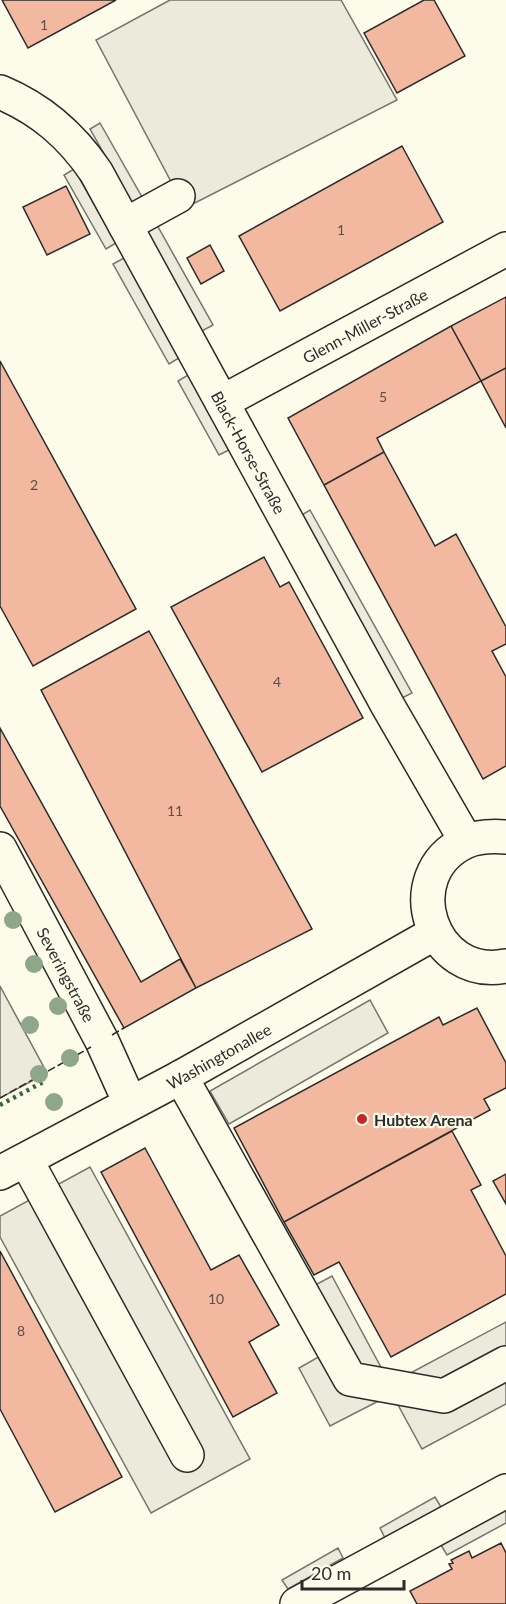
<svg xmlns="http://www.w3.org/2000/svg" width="506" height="1604" font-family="Lato,sans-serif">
	<rect width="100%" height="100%" fill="#fdfbea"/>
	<path fill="#eceadb" stroke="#74746e" stroke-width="1.5" d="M170,0H341L397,100L185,208L96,40Z
		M100,123L142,197L132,203L90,129Z
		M74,169L116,243L106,249L64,175Z
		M157,225L213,325L202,331L146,231Z
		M124,258L179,358L169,364L113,264Z
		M188,375L229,450L219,455L178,381Z
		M310,510L412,693L402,698L300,516Z
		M0,986L47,1073L0,1098Z
		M370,1000L388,1033L229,1124L210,1091Z
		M90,1167L250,1459L151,1513L0,1237V1216Z
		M332,1276L390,1384L506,1322V1404L422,1449L392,1394L330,1426L299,1368L322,1355L291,1298Z
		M435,1497L441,1507L385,1538L380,1528Z
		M506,1509V1523L447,1555L441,1545Z
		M338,1548L343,1558L288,1589L282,1580Z"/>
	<path fill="#f2b8a0" stroke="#2b2b2b" stroke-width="1.5" d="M2,0H116L28,48Z
		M424,0H434L465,56L397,93L364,33Z
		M402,146L443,222L280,311L239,236Z
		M66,186L90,234L47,255L23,207Z
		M210,245L224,271L201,284L187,258Z
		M506,297V368L481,381L451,326Z
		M451,326L481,381L377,438L384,452L324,485L288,418Z
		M0,361L136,609L33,666L0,606Z
		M506,368V428L481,381Z
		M384,452L435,546L456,534L506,627V644L492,651L506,677V766L483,779L324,485Z
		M264,557L280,587L289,582L363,718L262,772L171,607Z
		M149,631L312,929L196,988L41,690Z
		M0,728L141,982L180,959L196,988L124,1028L0,806Z
		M477,1008L506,1063V1088L484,1099L490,1110L284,1222L234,1128L439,1017L443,1025Z
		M452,1131L481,1185L471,1190L506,1256V1294L391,1357L339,1262L314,1275L284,1222Z
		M145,1148L211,1270L239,1255L279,1325L249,1342L277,1393L233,1417L101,1172Z
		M506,1174V1204L493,1181Z
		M0,1251L122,1477L55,1512L0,1409Z
		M501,1543L506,1553V1604H417L410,1591L452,1569L449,1564L453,1563L451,1560L469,1551L472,1558Z"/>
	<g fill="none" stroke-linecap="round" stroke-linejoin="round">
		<g stroke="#2b2b2b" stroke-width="36">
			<g id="minor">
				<path id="s1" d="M0,92C41,109 71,135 96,172L388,706L466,841"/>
				<path d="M125,225L178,196"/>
				<path id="s2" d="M222,402L506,249"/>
				<path d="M506,837C492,836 478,836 465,842C396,875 431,981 506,966"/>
				<path id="s3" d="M0,849L102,1041L130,1103"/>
				<path d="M181,1077L350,1379L444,1396L506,1363"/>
				<path d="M26,1160L187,1455"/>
				<path id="s4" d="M0,1173L181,1077L435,933"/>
				<path d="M297,1604L506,1491"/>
			</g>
		</g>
		<use href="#minor" stroke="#fdfbea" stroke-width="33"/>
		<path stroke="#34623c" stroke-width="4.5" stroke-dasharray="3 4.5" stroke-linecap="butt" d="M0,1105L45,1081"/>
		<path stroke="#2b2b2b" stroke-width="1.5" stroke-dasharray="8 3" stroke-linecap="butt" d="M112,1035L124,1028
			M0,1098L91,1047"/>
	</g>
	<g fill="#8ea78a">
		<circle cx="13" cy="920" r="9"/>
		<circle cx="34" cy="964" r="9"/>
		<circle cx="58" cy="1006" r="9"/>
		<circle cx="30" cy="1025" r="9"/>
		<circle cx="70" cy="1058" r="9"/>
		<circle cx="39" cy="1074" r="9"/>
		<circle cx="54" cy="1102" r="9"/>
	</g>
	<circle fill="#c62828" stroke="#fdfbea" stroke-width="2" cx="362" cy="1119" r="6"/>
	<g text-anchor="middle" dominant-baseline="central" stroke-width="4.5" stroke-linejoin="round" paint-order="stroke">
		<g font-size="14" fill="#5d4e48">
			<text x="44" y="24">1</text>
			<text x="341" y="229">1</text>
			<text x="383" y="396">5</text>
			<text x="34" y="484">2</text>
			<text x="277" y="681">4</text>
			<text x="175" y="810">11</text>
			<text x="216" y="1298">10</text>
			<text x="21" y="1330">8</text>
		</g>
		<g font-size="16" fill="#2b2b2b" stroke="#fdfbea">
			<text stroke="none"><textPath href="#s2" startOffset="162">Glenn-Miller-Straße</textPath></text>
			<text stroke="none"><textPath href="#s1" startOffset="446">Black-Horse-Straße</textPath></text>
			<text stroke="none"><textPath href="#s3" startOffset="142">Severingstraße</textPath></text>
			<text stroke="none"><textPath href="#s4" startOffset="248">Washingtonallee</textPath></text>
		</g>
		<g font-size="16" font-weight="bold" fill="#2b2b2b" stroke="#fdfbea" text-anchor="start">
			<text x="374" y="1119">Hubtex Arena</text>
		</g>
	</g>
	<path d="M302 1580v9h102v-9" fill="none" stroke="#2b2b2b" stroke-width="3"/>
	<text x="311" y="1580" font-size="18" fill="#2b2b2b" stroke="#fdfbea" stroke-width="4.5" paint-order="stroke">20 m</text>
</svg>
